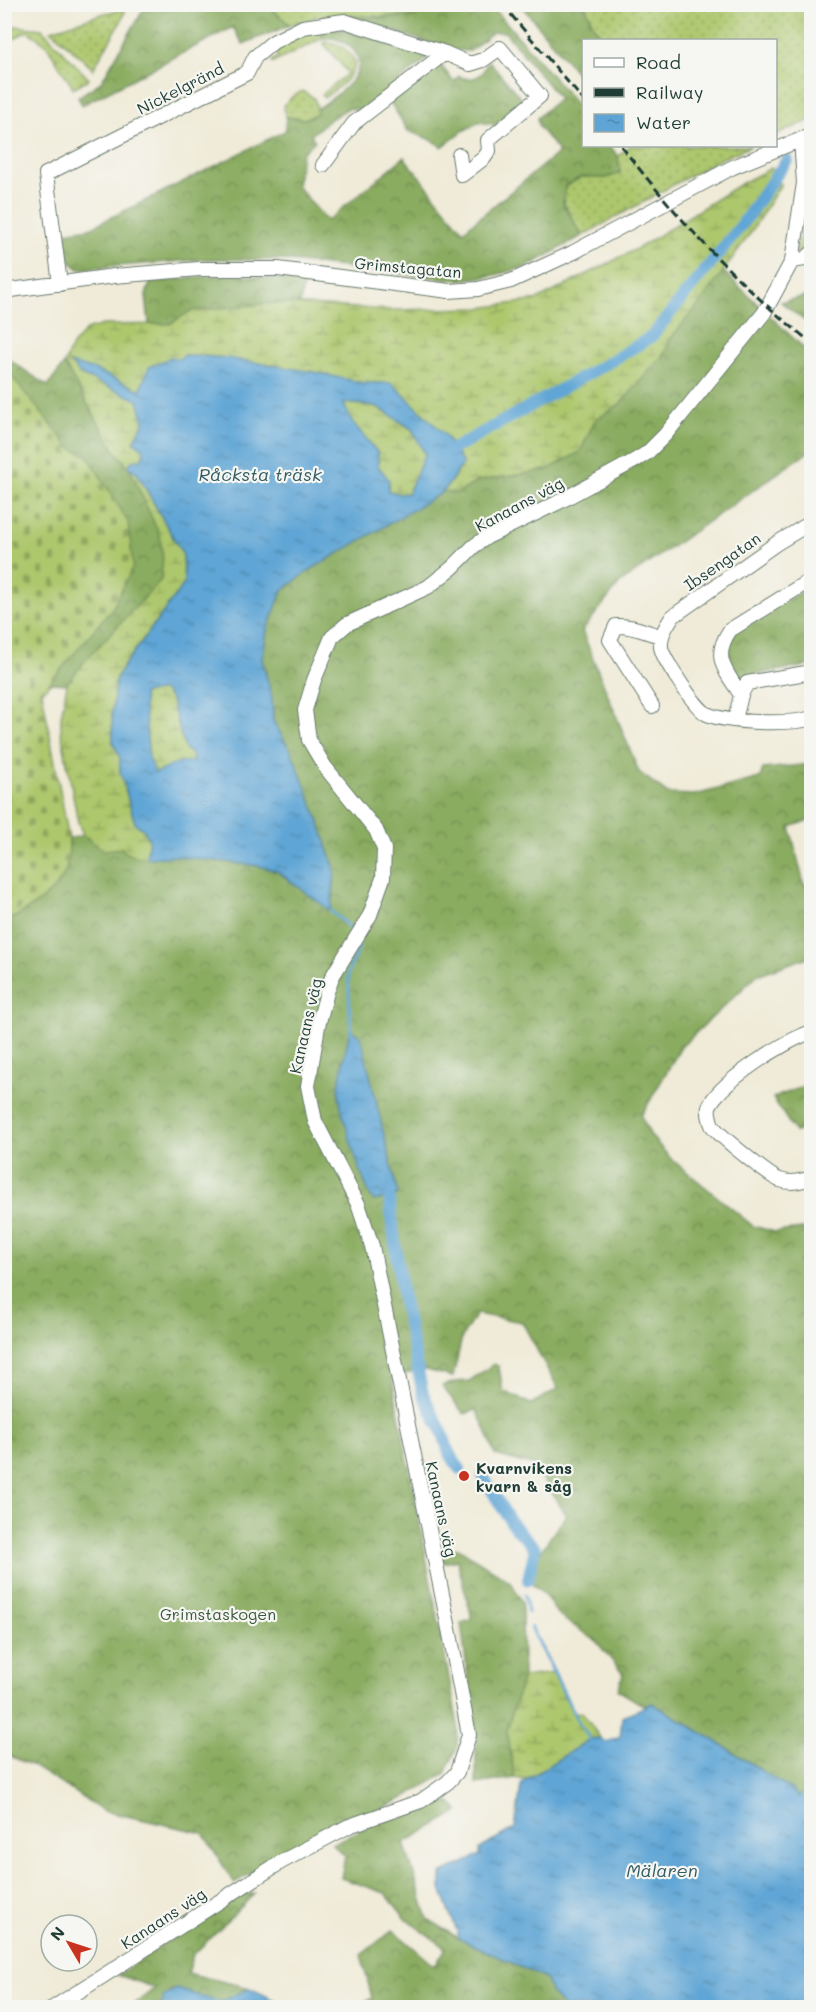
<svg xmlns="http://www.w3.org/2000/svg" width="816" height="2012" font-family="Mali,sans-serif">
	<defs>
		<pattern id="grass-dots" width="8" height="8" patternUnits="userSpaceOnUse" patternTransform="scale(1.5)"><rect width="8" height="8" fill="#adc76d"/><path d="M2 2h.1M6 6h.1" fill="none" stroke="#8ca35a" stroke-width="1.8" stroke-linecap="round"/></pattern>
		<pattern id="forest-crowns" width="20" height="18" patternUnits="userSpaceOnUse" patternTransform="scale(1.5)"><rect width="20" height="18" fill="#8aac60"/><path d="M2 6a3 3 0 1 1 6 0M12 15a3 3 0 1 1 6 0" fill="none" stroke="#708d50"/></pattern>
		<pattern id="wetland-marsh" width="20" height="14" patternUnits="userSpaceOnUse" patternTransform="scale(1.5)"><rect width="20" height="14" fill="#adc76d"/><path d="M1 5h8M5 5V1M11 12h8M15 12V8" fill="none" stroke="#8ca35a"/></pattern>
		<pattern id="cemetery-stones" width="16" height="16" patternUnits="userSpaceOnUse" patternTransform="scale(1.5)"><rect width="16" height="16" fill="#adc76d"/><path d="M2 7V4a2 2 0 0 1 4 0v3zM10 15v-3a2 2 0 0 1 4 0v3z" fill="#8ca35a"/></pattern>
		<pattern id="water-ripples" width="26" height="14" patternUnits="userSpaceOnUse" patternTransform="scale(1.5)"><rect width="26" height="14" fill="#5ea5d5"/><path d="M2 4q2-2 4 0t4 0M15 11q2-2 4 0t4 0" fill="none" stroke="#4d88ae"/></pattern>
	</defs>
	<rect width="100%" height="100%" fill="#f6f6f2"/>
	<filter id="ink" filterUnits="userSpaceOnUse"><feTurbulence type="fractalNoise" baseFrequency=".0167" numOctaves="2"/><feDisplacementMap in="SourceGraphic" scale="12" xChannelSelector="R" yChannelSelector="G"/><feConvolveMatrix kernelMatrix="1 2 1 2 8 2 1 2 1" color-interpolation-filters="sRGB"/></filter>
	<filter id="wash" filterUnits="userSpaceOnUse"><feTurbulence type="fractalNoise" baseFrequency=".008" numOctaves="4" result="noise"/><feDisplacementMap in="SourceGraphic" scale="24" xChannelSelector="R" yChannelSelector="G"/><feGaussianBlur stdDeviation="1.35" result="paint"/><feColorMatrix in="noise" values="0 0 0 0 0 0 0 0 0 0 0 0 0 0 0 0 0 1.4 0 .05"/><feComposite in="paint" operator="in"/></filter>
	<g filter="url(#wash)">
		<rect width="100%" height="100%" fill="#f0ebd8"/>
		<path fill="url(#grass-dots)" stroke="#668250" stroke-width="1.5" d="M267,5H447L411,17L321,16L290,25Z
			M585,5H811V120L776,135V40H610C595,35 590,19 585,5Z
			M126,9L122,20L93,69L51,30L105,13Z
			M5,25L42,29L89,79L73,88L46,44L27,31L5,44Z
			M322,29L323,38L273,63L272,61L278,57L274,47L302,34Z
			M325,42C341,42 347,50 356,62C352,79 337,88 324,98L322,95L348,73L324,44Z
			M302,91L314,98L319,113L305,119L286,117L283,106L292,97Z
			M630,146H751L716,161L582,236L563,202L566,186L581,177L606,178L620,173L618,156Z
			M811,148V247L799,255L796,252L810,195Z"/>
		<path fill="url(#forest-crowns)" stroke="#54744a" stroke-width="1.5" fill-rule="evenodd" d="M169,4L267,5L290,25L243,44L233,27L82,105L78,97L101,82L143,10H165Z
			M447,5H491L583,112L584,146H610L618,156L620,173L606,178L581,177L566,186L563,203L582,236L527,267L491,276L459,280L281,260L208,259L79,269L70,262L64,232L90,228L285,131L286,117L305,119L318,113L317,109C336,96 378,69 349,46C341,40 333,37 323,38L322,29L333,27L426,53L427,59L363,110L348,108L329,120L311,135L315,141L302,153L297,186L327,221L404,157L463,231L559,152L539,127L537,118L559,98L505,32H493L470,51L453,50L347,17H411Z
			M521,5H585C590,19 595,35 610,40H584L583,81Z
			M489,61L524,102L497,125L479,122L463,131L442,147L434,141L408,131L390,102L439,63L454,82L459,76C467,81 479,79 484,70C485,67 486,63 489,61Z
			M723,271L811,355V450L620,583L582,631L639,772L668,794L695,795L760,778L763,769L811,764V820L790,827L804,885L811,884V956L757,975L681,1047L641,1116L651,1136L670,1158L753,1226L775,1232L811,1228V1789L798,1797L793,1791L722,1745L652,1703L644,1706L618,1690L623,1674L596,1641L558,1615L543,1593L532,1584L537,1556L566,1515L535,1466L495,1455L485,1428L476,1410L464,1414L442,1386L454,1382L469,1381L494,1364L499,1367L503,1391L531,1404L558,1389L522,1322L476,1314L462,1337L453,1377L422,1369L392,1378L458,1725L457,1748L445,1774L400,1800L293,1849L234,1883L203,1833L104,1811L33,1766L5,1754V921C24,914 57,892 65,872C69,862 69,850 69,839L83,835L103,850L121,848L130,855L146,858L176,856L259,866L277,871L309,895L333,899L335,870L320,824L292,753L273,721L272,698L262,659L267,630L282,591L308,571L443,492L458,493L478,481L547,470L580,452L595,420L620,404L664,354L671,338ZM350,1030L398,1195L374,1201L353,1145L339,1094Z
			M235,275L304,281L300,304L275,303L191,311L170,324H149L146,295L150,283L196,277Z
			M811,295H812L811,326L781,302Z
			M4,356L48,386L64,364L114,449L129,467L160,536L163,558L161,580L84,662L67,684L50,683L4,703Z
			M811,586V665L754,675L737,682L725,663L732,631Z
			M811,1083V1127L795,1132L773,1098Z
			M458,1548L511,1582L522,1602L523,1677L507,1730L515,1778L476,1784V1739L461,1623L471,1620V1614L457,1560L443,1563L441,1553Z
			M449,1802L459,1811L404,1843L428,1919L460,1939L546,1979L551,1994L565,2007H354L372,1998L361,1955L393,1930L435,1966L446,1948L407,1920L385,1893L341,1878L345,1856L332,1844C369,1824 408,1810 449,1802Z
			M239,1892L254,1894L193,1955L187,1973L250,1988L220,2002L176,1989L163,1997L162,2007H133L132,2006L155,1988L118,1975Z"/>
		<path fill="url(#wetland-marsh)" stroke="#668250" stroke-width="1.5" d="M771,168L781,184L749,235L704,298L671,338L664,354L620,404L595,420L580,452L547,470L478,481L458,493L443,492L463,464L392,383H363L314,372L227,358L194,355H184L140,390L95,370L81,375L138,400L145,422L134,442L143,449L145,454L140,460L129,466L137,473L183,555L184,584L125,664L116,678L112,714L113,743L120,757V771L135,823L144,830L149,841L146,858L130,855L121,848L103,850L83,835L78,822L61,731V717L67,684L84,662L161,580L163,558L160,536L129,467L114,449L64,364L72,346L86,330L103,325L170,324L191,311L275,303L392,310L480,308L537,300L642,246L737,186Z
			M343,403L376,406L412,429L425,454L408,493L400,494L388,491L389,480L378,466V453L353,423Z
			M164,690L171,700L185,748L191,754L194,764L180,761L170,768L155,773L149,759L143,694Z
			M554,1673L574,1714L582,1712L600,1738L590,1739L526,1780L515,1778L507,1730L523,1677Z"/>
		<path fill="url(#cemetery-stones)" stroke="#668250" stroke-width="1.5" d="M4,367L69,447L88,456L128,522L133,567L113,607L42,692L69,839C69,850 69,862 65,872C57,892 24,914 5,921Z"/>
		<path fill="url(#water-ripples)" stroke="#3e7184" stroke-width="1.5" fill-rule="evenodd" d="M184,355L227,358L314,372L363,383H392L446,436L463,464L443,492L308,571L282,591L267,630L262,659L272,698L273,721L292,753L320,824L335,870L331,911L277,871L259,866L176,856L146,858L149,840L144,830L135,823L120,771V757L113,743L112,714L116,678L125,664L184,584L183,555L137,473L129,467L131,461L140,460L144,454L143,448L134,442L144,422L138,400L81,375L70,363L95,370L140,390L149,367L171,357L179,359ZM343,403L376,406L412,429L425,454L408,493L400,494L388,491L389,480L378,466V453L353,423ZM163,690L171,700L185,749L191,754L194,763C179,758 171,768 155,773L149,759L143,694Z
			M350,1029L361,1037L398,1194L374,1201C364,1189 340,1111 339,1094C338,1079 347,1046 350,1029Z
			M652,1703L722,1745L793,1791L798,1797L811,1789V2007H565L551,1994L546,1979L460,1939L441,1889V1874L480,1855V1849L515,1828L521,1785L526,1780L590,1739L600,1738L606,1742L620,1737L622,1717Z
			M250,1988L277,2001L280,2007H162L163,1997L176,1989L220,2002Z"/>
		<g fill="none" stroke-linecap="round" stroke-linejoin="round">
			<path stroke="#5ea5d5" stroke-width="3" d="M331,911L354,931
				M351,1033L348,973L359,946
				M525,1595L528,1613
				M531,1627L580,1725L590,1739"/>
			<path stroke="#5ea5d5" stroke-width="12" d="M453,449L606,364L651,337L740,227L787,160
				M389,1198L403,1301L423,1394L443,1434L449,1453L460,1469
				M483,1476L512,1524L535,1548L528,1580"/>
		</g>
	</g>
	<g filter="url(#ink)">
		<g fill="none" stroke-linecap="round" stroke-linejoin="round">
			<g stroke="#687a6d" stroke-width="16">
				<path id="minor" d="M323,165L354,123L445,53
					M792,261L805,259L812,253
					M60,284L46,174L247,73L255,57L273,42L303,27L344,21L445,53L470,64L483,60L500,48L540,96L488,140L489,151L484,158L462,175L459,155
					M4,291L114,276L199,269H278L449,291L478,289L511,281L572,253L733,167L812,135
					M812,522L777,543L672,617C666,627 660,635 661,647C662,658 696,709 707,714C727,723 790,725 812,718
					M741,695C726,671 711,658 730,630L812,579
					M652,706L610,640L616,626C632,625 645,632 661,636
					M735,720L741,695L747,683L812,672
					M812,1032C788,1038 716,1085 709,1107C708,1111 710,1121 712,1125C717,1134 770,1177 780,1180C792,1184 800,1181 812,1178
					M53,2008L281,1862L349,1826L421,1801L448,1782L457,1772L469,1735L450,1634L372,1246L358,1204L315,1121L308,1086L318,1026L327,992L332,977L370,915L383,878L384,849L376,830L325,767L309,740L305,710L314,680L332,637L347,624L428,587L452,568L474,546L487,537L557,503L634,461L647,453L665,435L764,313L792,261L804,183L801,139"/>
			</g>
			<use href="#minor" stroke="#fff" stroke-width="14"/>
			<path stroke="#1f3d34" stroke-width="3" stroke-dasharray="9 4.5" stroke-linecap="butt" d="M502,4L584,101
				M621,146C677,217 739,287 812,343"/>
		</g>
	</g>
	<circle fill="#c8321e" stroke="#f6f6f2" stroke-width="2" cx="464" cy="1476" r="6"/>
	<g text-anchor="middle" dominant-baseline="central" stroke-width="4.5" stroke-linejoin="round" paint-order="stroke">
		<g font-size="16" fill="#1f3d34" stroke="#f6f6f2">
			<text transform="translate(180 88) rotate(-27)">Nickelgränd</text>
			<text transform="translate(408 267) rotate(5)">Grimstagatan</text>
			<text transform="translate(519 504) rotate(-28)">Kanaans väg</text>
			<text transform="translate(722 561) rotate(-35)">Ibsengatan</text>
			<text transform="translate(305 1026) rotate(-77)">Kanaans väg</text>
			<text transform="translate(442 1509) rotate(78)">Kanaans väg</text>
			<text transform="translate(163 1918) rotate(-33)">Kanaans väg</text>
		</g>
		<g font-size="16" font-weight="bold" fill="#1f3d34" stroke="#f6f6f2" text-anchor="start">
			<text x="476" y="1467">Kvarnvikens<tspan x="476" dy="18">kvarn &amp; såg</tspan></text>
		</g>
		<g font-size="16" fill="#3b593f" stroke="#f6f6f2">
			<text x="218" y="1613">Grimstaskogen</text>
		</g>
		<g font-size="18" font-style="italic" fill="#325c64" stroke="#f6f6f2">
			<text x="260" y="474">Råcksta träsk</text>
			<text x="662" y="1870">Mälaren</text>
		</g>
	</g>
	<rect width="816" height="2012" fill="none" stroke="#f6f6f2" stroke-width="24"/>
	<rect x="582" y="39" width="195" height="108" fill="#f6f6f2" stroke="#a0aca6" stroke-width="1.5"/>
	<rect x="594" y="58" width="30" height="9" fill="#ffffff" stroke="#a0aca6" stroke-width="1.5"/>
	<text x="636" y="69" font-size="18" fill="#1f3d34">Road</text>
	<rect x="594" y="88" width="30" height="9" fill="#1f3d34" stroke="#a0aca6" stroke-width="1.5"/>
	<text x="636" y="99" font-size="18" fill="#1f3d34">Railway</text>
	<rect x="594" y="114" width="30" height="18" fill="url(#water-ripples)" stroke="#a0aca6" stroke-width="1.5"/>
	<text x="636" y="129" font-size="18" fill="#1f3d34">Water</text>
	<g transform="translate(69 1943) rotate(309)"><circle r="28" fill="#f6f6f2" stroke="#a0aca6" stroke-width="1.5"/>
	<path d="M0-4.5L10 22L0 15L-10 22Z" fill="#c8321e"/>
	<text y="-9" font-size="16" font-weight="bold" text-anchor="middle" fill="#1f3d34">N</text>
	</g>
</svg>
